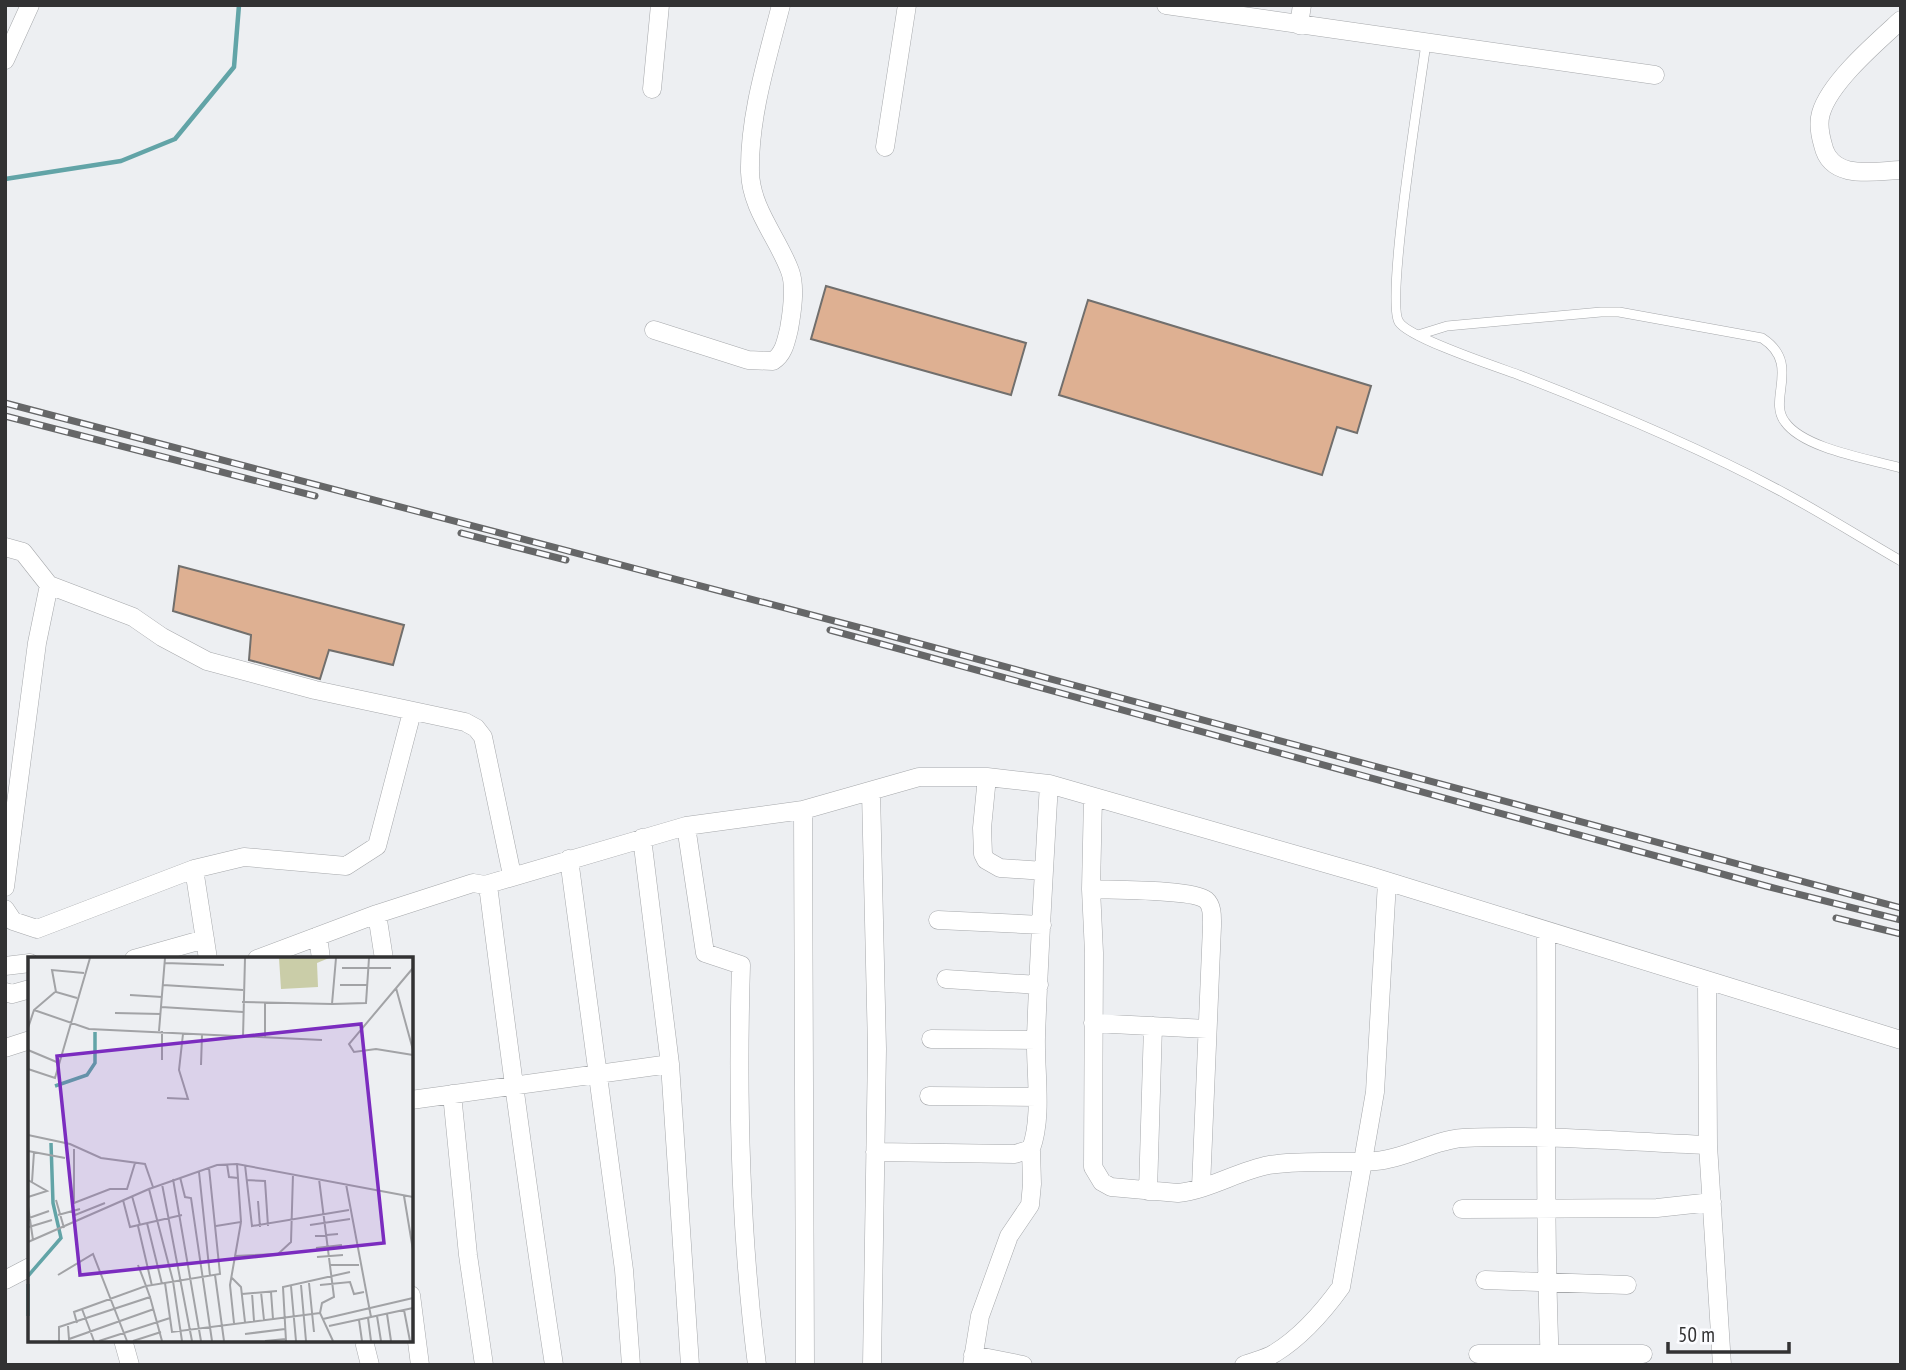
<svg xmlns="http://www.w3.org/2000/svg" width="1906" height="1370" font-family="'PT Sans Narrow',sans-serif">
	<rect width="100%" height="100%" fill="#edeff2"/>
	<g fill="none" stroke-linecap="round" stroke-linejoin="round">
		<path stroke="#62a4a7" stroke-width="4.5" d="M5,179L121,161L175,139L234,67L239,5"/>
	</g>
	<path fill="#deb092" stroke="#716f6d" stroke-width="2" d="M826,286L1026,343L1011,395L811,339Z
		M1088,300L1371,386L1357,433L1337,427L1322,475L1059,395Z
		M179,566L404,625L393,665L329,650L320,679L249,660L251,635L173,611Z"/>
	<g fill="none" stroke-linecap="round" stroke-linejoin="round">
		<g stroke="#a6a8ab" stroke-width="10">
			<path id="service" d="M1426,43C1421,82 1385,301 1399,322C1409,338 1497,367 1519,375C1607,409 1703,449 1786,494C1825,515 1863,539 1901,561
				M1418,335L1447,326L1601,312H1619L1762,338C1802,364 1767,399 1785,422C1804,449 1870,459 1901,468"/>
		</g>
		<g stroke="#a6a8ab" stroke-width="19">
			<path id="minor" d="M1166,5L1655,75
				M1901,20C1877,42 1830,82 1821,113C1818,123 1820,135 1823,145C1831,181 1874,171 1901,170
				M1299,25L1302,5
				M5,60L30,5
				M652,89L660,5
				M885,147L907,5
				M654,330L748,360L773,361C784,354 786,341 789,329C792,312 796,287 790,271C778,238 751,209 750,172C749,116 767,60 781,5
				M5,547L23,552L49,585L133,617L162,637L207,661L315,690L465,722L476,728L483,737L512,875
				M987,777L982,828L983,854L986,860L1000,868L1044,871
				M871,792L877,1049L872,1365
				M1093,797L1091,889L1094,953L1093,1167L1102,1182L1111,1187L1178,1193C1208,1190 1238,1171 1269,1165C1304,1159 1341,1164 1376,1161C1408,1158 1433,1140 1463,1138C1544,1134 1627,1142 1708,1145
				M803,810L805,1365
				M686,826L705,953L741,965C737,1098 740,1233 757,1365
				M642,838L670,1064L690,1365
				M569,859L624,1270L631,1365
				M194,869L208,959
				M485,885L686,826L803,810L919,777H987L1049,784L1370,876L1901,1040
				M5,887L37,643L49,585
				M1091,889C1111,890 1193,889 1206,900C1213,906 1212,918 1212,926L1201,1187
				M5,909L13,921L37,929L194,869L244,857L346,866L377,846L412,712
				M377,914L384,959
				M938,920L1042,925
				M1546,931C1547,1076 1544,1220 1550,1365
				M318,936L321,959
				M134,959L205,939
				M257,959L377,914L473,883L485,885L489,893C509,1051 530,1208 554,1365
				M5,966L30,963
				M946,979L1039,985
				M1707,981L1708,1145L1722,1365
				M5,992L12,994L30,989
				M1093,1023L1207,1029
				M931,1039L1036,1040
				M5,1048L30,1040
				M452,1094L468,1255L484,1365
				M929,1096L1037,1097
				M411,1100L670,1064
				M875,1152L1015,1154L1031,1149C1043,1116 1035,1071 1036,1037C1039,952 1044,868 1049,784
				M1148,1191L1153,1026
				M1462,1209L1657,1208L1712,1202
				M5,1280L30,1267
				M1485,1280L1627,1285
				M411,1295L420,1365
				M123,1340L130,1365
				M365,1345L370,1365
				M1478,1354H1643
				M973,1355L1023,1365
				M972,1365L980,1316L1009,1236L1030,1205L1032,1184L1031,1149
				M1244,1365C1254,1361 1266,1359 1275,1353C1301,1337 1323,1312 1341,1287L1375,1092L1387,882"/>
		</g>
		<use href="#service" stroke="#fff" stroke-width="9"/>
		<use href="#minor" stroke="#fff" stroke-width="18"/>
		<g stroke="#666768" stroke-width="7">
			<path id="rail" d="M5,403L880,633L1901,908
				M5,416L315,496
				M461,533L566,560
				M830,630L1766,886L1901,920
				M1836,918L1901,934"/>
		</g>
		<use href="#rail" stroke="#fbfcff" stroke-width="4.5" stroke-dasharray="13" stroke-linecap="butt"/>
	</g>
	<g transform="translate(28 957)">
		<rect width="385" height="385" fill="#edeff2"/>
		<path d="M251,1H301L289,6L290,30L253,32Z" fill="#cacda8"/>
		<path fill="none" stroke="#62a4a7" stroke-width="3.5" d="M27,129L59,118L67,106V75M0,319L33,281L25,246L23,186M0,327V359"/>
		<path fill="none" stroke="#a2a3a6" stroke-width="2" d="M137,6L196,8M314,11H363M385,11L321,87L326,95L348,92L385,98M135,28L215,33M312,28H339M368,31L385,93M102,38L134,40M49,41L28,35L24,13L56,16M214,45L304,47L308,1M304,47L338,46L341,1M133,50L215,55M6,53L61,72L294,83M87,56L133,57M0,71L6,53L27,35M131,74L137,1M134,74V103M215,80L217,1M237,81V45M0,93L31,106M173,108L174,78M0,112L27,121L62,1M139,141L160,142L151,113L155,77M0,178L42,187L73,201L117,207L125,230M46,192V246L82,232H99L107,206M0,194L37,201M199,207L201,220L210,221M217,208L224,269L321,253M171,215L182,319M152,220L157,240L163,241L184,384M145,222L173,384M291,222L306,340L294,346L292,356L305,384M0,223L19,234L0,240M218,223L237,224L240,269M4,225L6,195M134,227L164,384M318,227L343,360M121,232L189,208L209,207L385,240M104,239L112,268M376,239L385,293M28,243L36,271M95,243L102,270L154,258M230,244L232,270M0,249L5,283M44,254L47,258L77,246M30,258L52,252M1,261L21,254M119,266L134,327M282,268L322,262M110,269L124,329M188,269L213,265L209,207M1,270L24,263M287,279L310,277M0,285L121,232L145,324L154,384M288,291L314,288M207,299L250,297L263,285L265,217M289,300L315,298M302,308H331M30,318L65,297L99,384M187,318L196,384M204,321L213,330L217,365M137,326L144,375L292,356M281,326L286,375M273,328L278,384M292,328L322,325L326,337L336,335M263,329L268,384M233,335L236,363M243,335L245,362M224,336L226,364M214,337L249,334M122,340L134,384M54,352L66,384M376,353L382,384M359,357L363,384M349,359L353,384M340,361L343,384M295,362L385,341M331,363L334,384M49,366L46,355L118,329L110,308M206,366L202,328L213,265M40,369L41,382L126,352M301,369L385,351M217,377L257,372M31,384V370L122,340L118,329L192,317L181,211M71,384L142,361M105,384L133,375M237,384L258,382M258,384L255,330L322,315"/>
		<path fill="#7b2cbf" fill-opacity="0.15" stroke="#7b2cbf" stroke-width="3.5" d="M333,67L356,286L52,318L29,99Z"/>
		<rect width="385" height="385" fill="none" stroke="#323233" stroke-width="3.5"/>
	</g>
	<rect width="1906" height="1370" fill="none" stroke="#323233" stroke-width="14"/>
	<path d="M1668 1342v10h121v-10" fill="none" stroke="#323233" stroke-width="3.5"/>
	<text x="1678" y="1342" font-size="21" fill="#323233" stroke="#fbfcff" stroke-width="5" paint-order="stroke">50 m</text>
</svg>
